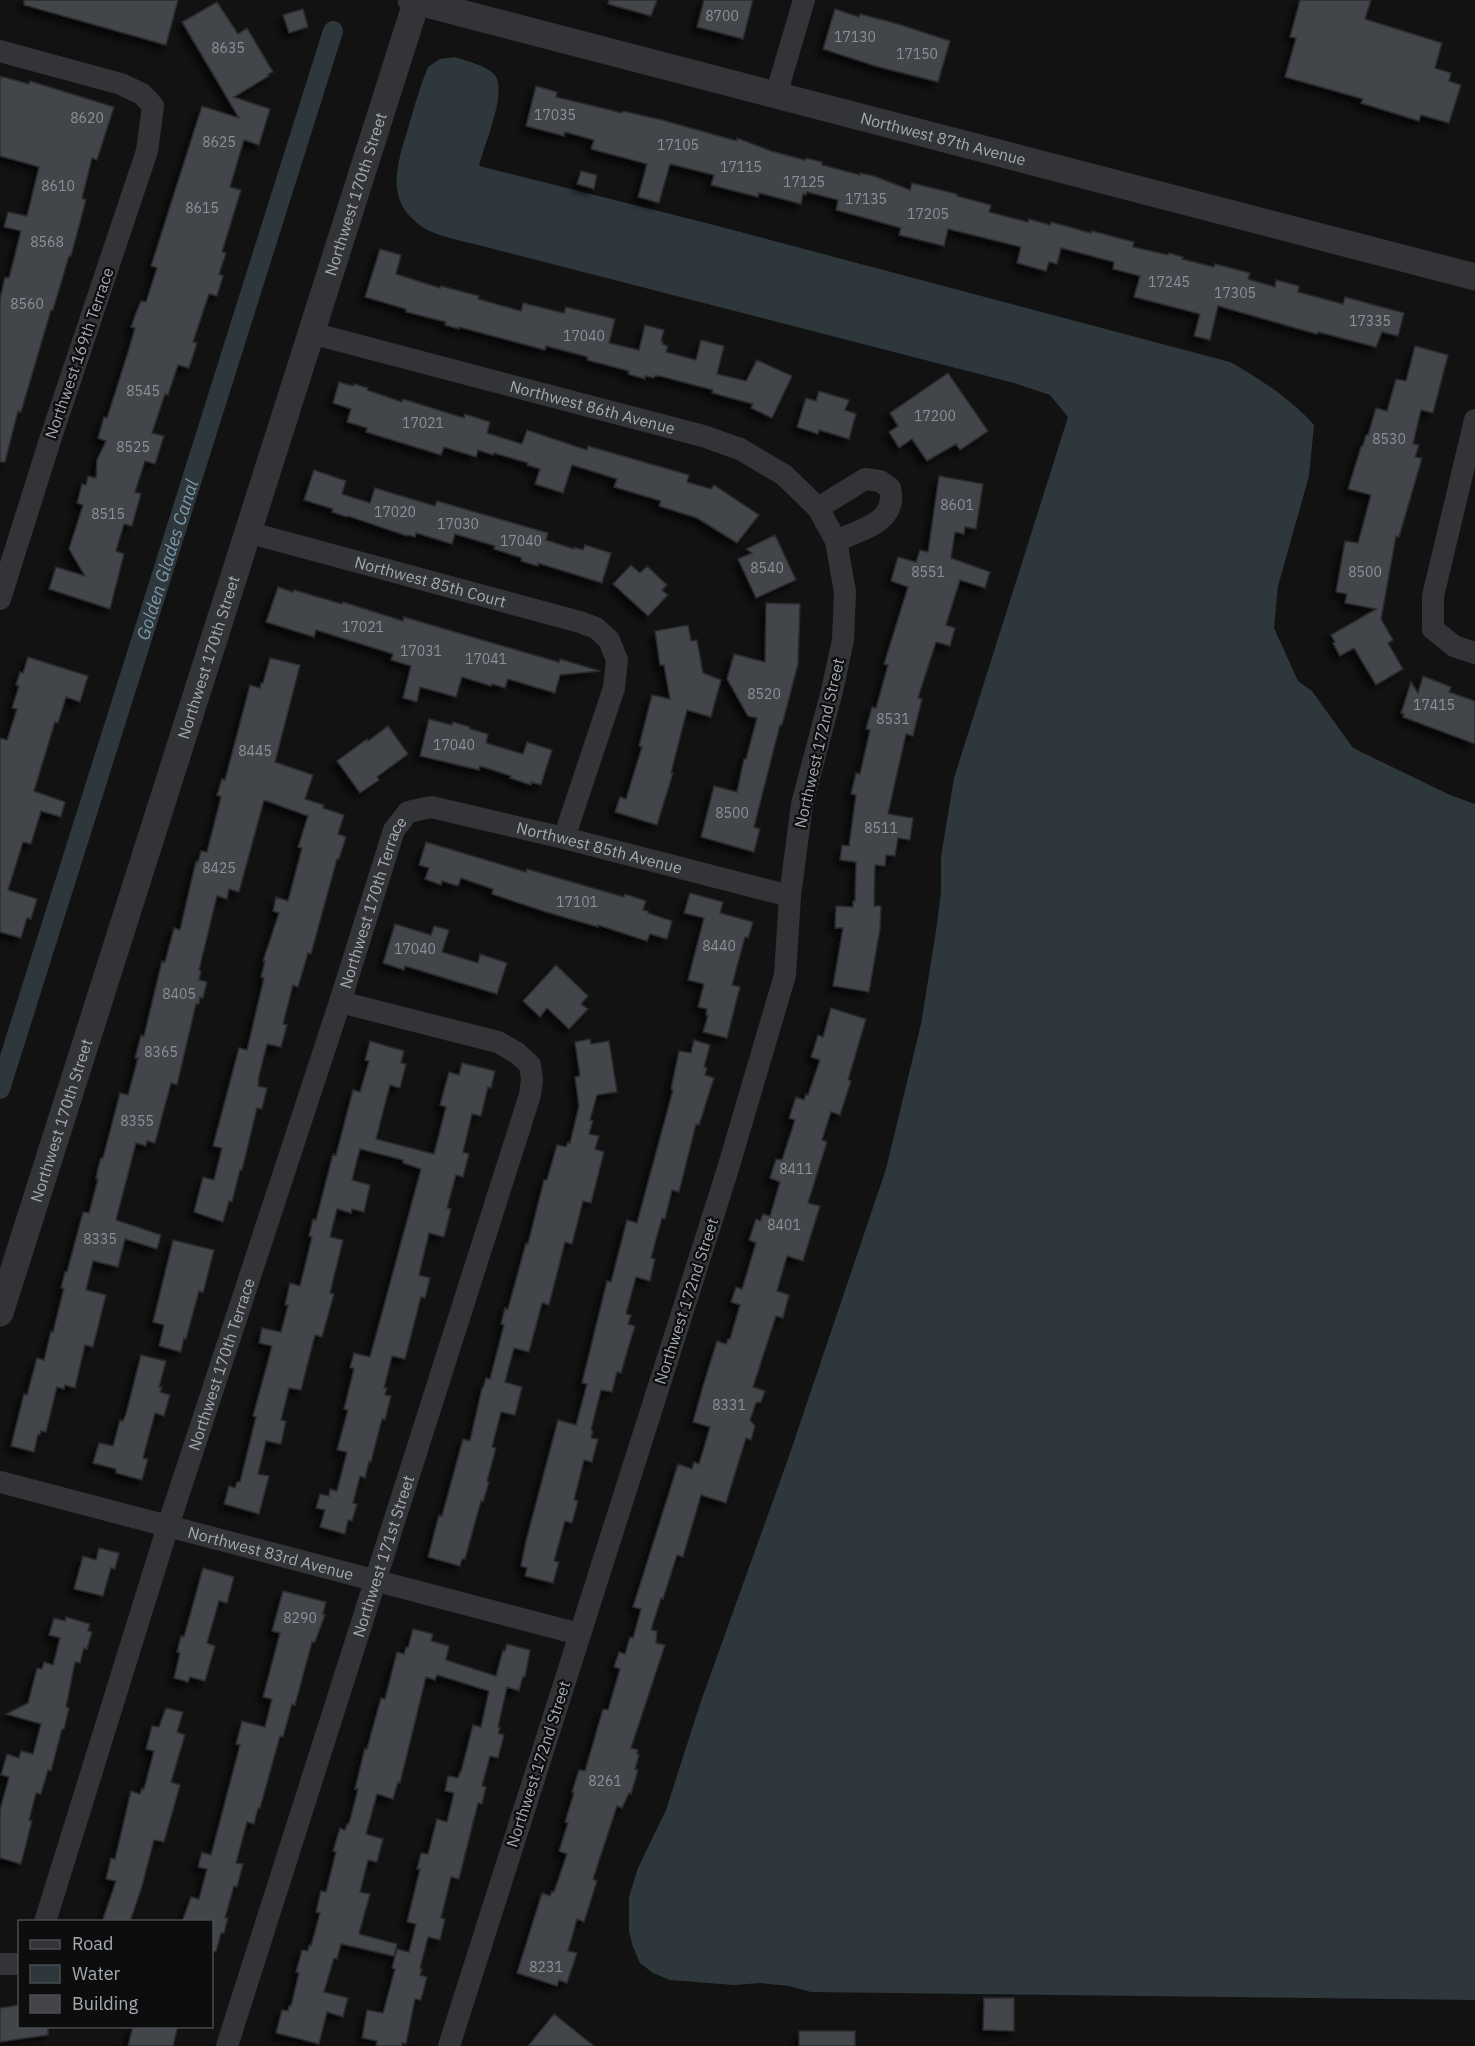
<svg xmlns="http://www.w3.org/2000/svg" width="1475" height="2046" font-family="'IBM Plex Sans',sans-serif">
	<defs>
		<filter id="shadow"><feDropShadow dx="-5.5" dy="5.5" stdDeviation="3" flood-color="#0009"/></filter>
	</defs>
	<rect width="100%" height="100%" fill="#121213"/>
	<path fill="#2e373c" d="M455,57C466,61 485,65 494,74C509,90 483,147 479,166L710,224L1230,362C1260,379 1291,399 1314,425L1309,476L1278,586L1274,628L1298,681L1312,691L1353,748L1450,795L1475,804V2000L811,1992L789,1986L760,1983L734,1985L670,1980L653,1973L640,1963L633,1947L629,1931V1897L638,1868L666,1810L700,1704L788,1459L886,1169L921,1024L936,931L941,892V857L954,778L1068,417L1050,395L1014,383L490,248C472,243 438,237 424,228C382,201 398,163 409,125C415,105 420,86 428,67L440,59Z"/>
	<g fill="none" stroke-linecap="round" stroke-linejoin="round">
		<path stroke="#2e373c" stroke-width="20" id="s1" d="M0,1089L333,31"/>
	</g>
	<path fill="#434548" stroke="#2c2c2f" stroke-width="1.5" filter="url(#shadow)" d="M24,0H178L166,45L24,5Z
		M609,0H657L651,16L608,4Z
		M704,0H753L743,39L697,27Z
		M1300,0H1371L1365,19L1442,43L1435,68L1451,73L1449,81L1461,85L1449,123L1421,115L1419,121L1361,103L1363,99L1285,77L1296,38L1290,37Z
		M217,2L238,34L247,28L273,72L268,74L269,76L234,97L270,109L259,145L244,140L230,187L241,190L222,252L226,253L219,274L223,276L217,296L209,294L193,342L197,343L189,368L178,365L168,395L165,394L152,433L164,436L155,464L145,461L135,492L141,494L132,526L124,524L116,551L124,554L110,609L49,589L56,567L85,576L69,549L83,505L77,503L82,484L86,485L88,476L96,478L97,460L106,441L98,438L104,417L107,418L129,349L135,328L131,327L136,313L141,301L146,302L157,268L151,266L202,106L239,118L182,22Z
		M303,9L308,27L289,33L283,15Z
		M835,9L859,17L860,14L898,24L950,41L938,82L875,66L823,49Z
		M0,76L29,84L30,81L114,107L97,160L92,158L82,198L86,200L71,256H69L53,310H51L21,412L18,411L5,462H0V299L5,277L9,278L21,231L4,227L8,212L27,216L39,167L0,156Z
		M536,86L557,92L556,97L622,113L623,111L662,120L737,141V138L771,151L805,160L806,158L822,162V165L860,175V173L874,176L910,190L912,183L957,194V196L991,205L989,212L1028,222L1029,219L1050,225L1051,222L1091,233L1092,231L1134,242L1133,247L1168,255L1169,253L1183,257L1182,259L1214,267L1215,264L1250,273L1248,279L1275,287L1276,280L1299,286L1298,292L1343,304L1345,297L1404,313L1398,336L1382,332L1376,347L1318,332L1317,334L1306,331L1218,306L1210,340L1194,336L1200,314L1134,297L1140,276L1113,269L1114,262L1061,248L1057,264L1049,262L1046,271L1017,263L1021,247L948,229L944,246L899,235L901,228L836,210L838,200L807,192L806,195L803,194L801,204L759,193L758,197L711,185L714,175L670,164L659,203L638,197L647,164L591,149L594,140L565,132L564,136L526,126Z
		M581,171L597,175L594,189L577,184Z
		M380,249L401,255L396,274L440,288L441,286L479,296L478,299L521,311L523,303L564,313L566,307L615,319L609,343L639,350L645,325L664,330L661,341L663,342L662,344L668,346L666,352L696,360L701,340L724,346L717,374L746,381L757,360L792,376L772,418L751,408L753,404L712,393L713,390L660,376H655L654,378L645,376V379L628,374L629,371L587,360L588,357L546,346L545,350L459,327V329L445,325L446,322L406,312V309L365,297Z
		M1415,346L1448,355L1433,413L1421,410L1413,444L1419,445L1415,457L1422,458L1399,537L1396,536L1381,619L1393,640L1388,643L1403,669L1376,685L1354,648L1340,656L1333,643L1335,642L1331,635L1376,609L1345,603L1347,594L1336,592L1345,541L1358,543L1371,495L1348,489L1361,447L1363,445L1366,435H1368L1376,408L1387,411L1396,379L1406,381Z
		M948,373L988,431L960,450L956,444L927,461L912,439L899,448L889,432L898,426L890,413Z
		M339,382L353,386L354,384L368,388L367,390L402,402L403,399L464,418L465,414L490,422L487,433L522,444L527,430L587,450L588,446L689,475L687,482L711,489L714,485L759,515L737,543L697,518L659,506L661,501L614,487L617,479L572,465L563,493L535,484L540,469L527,465L528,463L494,453L493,455L478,450L476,457L444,447L441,455L366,432L367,428L347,422L351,409L333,403Z
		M819,391L849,400L845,410L856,414L849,439L819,430L818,434L797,427L806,398L816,401Z
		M314,470L346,481L342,494L370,503L375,488L435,506L437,501L548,533L546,540L574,549V547L583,550L585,545L611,553L602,583L538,563V566L521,561L522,558L494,549L495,546L455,534L452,544L416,533L415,537L408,535L407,536L348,516L347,517L332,512L333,509L304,500Z
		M939,476L983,484L976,529L965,527L964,534L955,532L951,558L990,572L985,588L960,580L946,625L955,628L950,646L936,642L918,698L922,699L913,736L906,734L888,814L913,818L910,840L898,838L895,856L886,855L885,866L875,865L874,906H881L880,929L869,992L833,986L843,928H835L836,906L853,907V901H855L856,862L840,860L842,845L849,846L856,795L851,794L856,773L860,774L870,730L866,729L872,707L876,708L888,665L884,664L908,587L891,581L898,557L916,562L920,550L928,552Z
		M775,535L796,580L756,598L738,559L752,553L746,549Z
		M631,565L640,573L647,566L667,585L662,590L668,595L648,616L613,584Z
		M278,587L293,592L294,590L342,604L343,602L403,621L404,617L527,653L559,662L560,659L600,671L560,675L555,693L508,679L505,688L492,684L491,686L462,677L456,697L420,687L417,702L403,698L411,666L391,660L393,654L316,630L314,637L266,622Z
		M766,603L800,604L798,664L782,725H780L754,827L760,829L754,852L701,837L714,786L737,792L744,759H746L757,718L748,716L727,679L734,654L765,662Z
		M688,625L691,641L697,640L703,673L721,680L711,717L687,710L671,773H673L657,825L615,812L620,797L626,799L642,747L639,746L652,695L670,699L664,665H660L655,631Z
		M28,657L88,676L80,702L66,697L58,723L55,722L34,791L65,802L61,817L41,811L31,844L23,842L8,890L37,899L31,919L27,918L21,938L0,932V738L7,740L17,709L12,708L19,686L16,685L20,672L23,673Z
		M270,658L300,665L275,762L313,775L305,799L324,805L323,808L344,815L338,834L346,837L339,859H337L311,954L308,953L298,987L293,985L283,1024L287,1025L281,1047L267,1044L258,1080H259L258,1086L267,1088L262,1109L257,1108L242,1170H240L232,1202L229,1201L223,1222L194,1212L203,1177L214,1180L222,1148L213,1146L239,1048L247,1050L264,978L261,977L265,961H263L279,913L273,911L276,897L288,901L302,848L298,847L308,816L264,800L239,892L229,889L227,899L217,896L199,970L201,971L199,980L207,982L203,998L200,997L199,1004H196L177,1085L171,1083L155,1143L147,1141L146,1146L136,1143L116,1220L161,1235L157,1249L125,1239L118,1267L93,1261L86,1290L106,1295L93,1347L85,1345L75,1388L65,1385L64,1389L57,1387L46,1432L41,1431L40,1435L38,1434L34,1452L11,1446L24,1394L27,1395L37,1358L44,1360L51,1331L53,1332L64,1288H61L65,1272H67L83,1212L89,1213L98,1179H96L98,1168L101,1158H103L120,1093L128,1095L138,1058H135L141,1035L144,1036L162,961L165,962L174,928L180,930L196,861L198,862L201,851L207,852L221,797L217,795L222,779L225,780L250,685L260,688L261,683H263Z
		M1423,676L1451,687L1449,692L1475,701V744L1403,717L1404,714L1401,713L1411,682L1418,693Z
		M429,719L452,725L453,722L470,727V729L488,734L486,743L523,754L527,742L552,750L541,785L531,782V785L510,778L511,776L480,766L479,770L420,756Z
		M388,726L408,754L377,777L379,780L360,793L337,761L367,739L368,741Z
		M426,842L526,872L527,869L624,897L625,894L646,901L643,910L648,911V913L672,921L667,939L650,934L647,941L598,925V927L546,912L492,894L493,889L461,878L458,886L442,881L441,885L425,879L429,868L419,865Z
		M690,893L723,902L720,913L753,922L748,938L745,937L732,985L740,987L727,1038L703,1032L708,1016L706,1015L707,1009L698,1007L704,984L688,980L704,918L684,913Z
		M395,924L431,935L434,926L449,930L442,952L478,963L480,954L507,963L497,994L405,966L404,970L383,963Z
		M556,965L588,996L581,1004L588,1009L569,1029L547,1008L540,1017L523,1001Z
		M831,1008L866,1019L848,1080L851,1081L840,1115L831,1112L822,1140L827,1142L808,1203L820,1206L803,1261L787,1256L777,1291L789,1295L783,1318L776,1316L753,1387L765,1391L761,1402L756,1403L750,1420L755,1426L751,1440L746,1438L726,1503L701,1495L683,1557L677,1555L663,1599L661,1598L651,1630L657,1631L656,1643L665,1645L631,1748L638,1750L637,1754L639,1755L635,1769L638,1770L631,1794L629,1793L622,1808L617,1806L593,1879L597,1881L584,1922L577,1919L568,1951L577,1953L567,1983L559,1980L557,1986L517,1973L542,1893L550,1896L552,1891L554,1892L567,1854L559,1851L568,1823L565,1822L574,1793L572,1792L579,1770L585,1771L603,1709L608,1710L620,1669L614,1667L619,1652L625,1654L630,1637L633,1638L641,1609L633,1607L678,1464L692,1469L694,1462L699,1464L710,1427L693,1422L703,1386L717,1341L726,1344L728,1339H730L740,1305L731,1302L736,1287L742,1289L756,1243L749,1240L756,1219L760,1221L763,1214L770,1216L780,1182L770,1178L776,1159L782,1160L795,1120L789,1118L796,1097L804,1100L806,1094L808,1095L820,1060L811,1057L818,1035L823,1037Z
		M590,1039L591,1044L609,1041L617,1092L597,1095L590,1120L593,1121L589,1134L599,1136L595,1149L604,1152L591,1203L583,1201L572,1244L565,1242L549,1305L542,1303L529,1352L514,1348L505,1382L522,1387L515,1415L501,1412L492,1447L496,1448L487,1481L489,1482L483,1502L481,1501L465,1559H462L460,1566L428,1557L439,1515L442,1516L463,1439L470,1441L482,1388H483L486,1378L490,1379L504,1325L501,1324L505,1308L508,1309L526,1243L528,1244L544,1180H547L557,1145L566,1147L568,1142L570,1143L579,1106L575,1077L580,1076L575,1042Z
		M694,1040L710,1045L704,1067L707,1068L705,1075L714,1078L699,1125L696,1124L679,1192L672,1190L665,1219L662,1218L651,1258L655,1259L650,1281L636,1277L626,1314L631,1315L628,1324L635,1326L630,1342L621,1373L617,1372L612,1392L601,1390L591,1430L593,1431L591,1438L598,1439L592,1462L584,1460L574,1500L578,1501L572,1523L565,1521L554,1561L559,1562L553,1583L525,1576L527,1568L521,1566L526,1541L558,1420L576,1425L587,1384L582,1383L607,1281L611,1282L627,1220L637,1223L673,1090L671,1089L679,1051L691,1053Z
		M370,1041L404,1051L401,1063L406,1064L400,1088L390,1085L376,1139L434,1154L446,1107L440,1105L449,1072L459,1075L462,1063L495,1071L491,1088L488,1087L481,1116L472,1114L463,1152L469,1154L463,1177L456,1175L447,1208L451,1209L444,1237L429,1233L419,1275L430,1278L425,1298L421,1297L405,1359L392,1356L384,1388H387L385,1395L391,1396L385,1420L382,1419L371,1462L369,1461L365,1478L360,1476L353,1503L357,1504L352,1521L348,1520L345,1534L320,1527L325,1510L316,1508L320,1494L329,1496L330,1489L337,1491L347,1452L337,1450L348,1410L344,1409L354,1369L350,1367L354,1353L370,1357L421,1169L403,1163V1160L360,1149L352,1180L370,1185L364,1212L352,1209L351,1213L337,1209L330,1237L343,1240L330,1293L334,1294L322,1337L315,1335L301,1390L289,1388L281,1420L286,1421L281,1444L266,1441L258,1474L269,1476L259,1514L224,1504L229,1486L235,1488L237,1482H240L256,1417L253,1416L272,1346L259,1343L262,1328L281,1332L288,1305H285L290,1283L300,1286L312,1237L309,1236L313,1219L316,1220L333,1154L336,1155L353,1090L360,1092L369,1061L365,1060Z
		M173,1240L214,1250L203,1293L199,1291L186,1339L184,1338L181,1352L159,1346L164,1325L153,1322Z
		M141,1355L166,1361L159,1387H162L160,1392L170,1395L164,1416L155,1413L143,1458L148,1459L142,1480L116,1473V1469L93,1463L99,1443L113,1446L120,1420L123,1421L126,1414Z
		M99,1548L119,1553L115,1569L111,1568L103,1596L74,1589L83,1556L96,1560Z
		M203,1568L234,1577L227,1603L219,1601L207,1643L215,1646L205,1681L190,1677L188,1682L174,1678L180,1653L177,1652L181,1636L184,1637Z
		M283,1591L326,1602L323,1614L325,1615L315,1642H312L295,1705L292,1704L283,1737L280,1736L260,1808H258L254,1824L247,1822L236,1863L243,1864L237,1887L234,1886L225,1918H228L224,1933H221L216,1952L212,1951V1922H182L191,1897L199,1899L207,1869L198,1867L202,1852L211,1855L240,1745L236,1744L242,1721L265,1727L272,1699L263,1697L280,1633L272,1631Z
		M66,1617L90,1624L88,1631L92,1632L87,1649L84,1648L80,1663L75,1662L66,1707L69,1708L64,1729H62L51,1771L48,1770L41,1794L36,1793L29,1820L32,1821L21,1864L0,1858V1810L9,1777L1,1775L7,1754L19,1758L21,1751L33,1754L41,1724L6,1714L28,1703L37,1668L42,1669L44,1662L53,1665L60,1638L49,1635L54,1618L65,1621Z
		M413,1629L433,1634L431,1641L449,1646L446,1660L496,1676L503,1650L505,1651L507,1644L530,1650L525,1677L523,1676L519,1691L507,1687L498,1727L500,1728L498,1733L504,1735L498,1758L490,1756L482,1786L486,1787L482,1804L478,1803L459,1879L451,1877L441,1918L445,1919L440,1940L428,1937L420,1968L422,1969L420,1975L427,1977L421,2000L415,1999L406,2044L402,2043V2046H376L377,2041L362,2038L367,2010L383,2013L395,1969L392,1968L397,1949L409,1952L416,1924L407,1922L420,1869H417L421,1853L428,1854L437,1819L447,1822L454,1793L445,1791L448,1776L458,1778L460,1772H461L473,1725L481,1727L489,1691L437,1675L435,1680L426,1677L400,1783L398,1782L393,1799L377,1794L366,1834L383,1839L377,1862L368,1860L360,1892L370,1894L359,1934L397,1944L394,1956L341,1944L337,1959L334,1958L324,1992L348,1998L343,2017L327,2012L319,2044L276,2033L282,2010L288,2011L289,2006H291L299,1973L296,1972L302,1950L308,1951L309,1945L311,1946L320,1913L316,1912L321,1891L326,1892L336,1852L333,1851L340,1828L345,1830L347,1824H349L358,1789H355L362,1760L365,1748L367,1749L381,1698L385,1699L397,1652L404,1654L406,1647L408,1648Z
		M166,1708L183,1712L177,1732L185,1735L171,1782L180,1785L164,1842L154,1840L142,1886L130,1922H102L116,1881L106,1879L111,1858L115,1859L131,1791L140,1794L142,1788L144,1789L154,1751L146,1749L152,1726L159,1727Z
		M984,1998H1014V2031L983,2030Z
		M20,2005V2026H48V2035L0,2042V2008Z
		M554,2014L594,2046H528Z
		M133,2026H178L173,2046H128Z
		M799,2031H855V2046H799Z"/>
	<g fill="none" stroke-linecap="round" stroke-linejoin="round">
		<g stroke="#333438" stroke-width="22">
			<path d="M0,51L121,84L142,94L153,106L147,151L50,440L0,599"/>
			<path d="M776,95L804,0"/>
			<path id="s2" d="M311,333L703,436L740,449L784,475L818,508L836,541L845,592L843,640L832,691L802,804L790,896L785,975L727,1172L449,2046"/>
			<path d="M1475,420L1433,596V629L1454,646L1475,653"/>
			<path d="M818,508L865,479L880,481L890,488C898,522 862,529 836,541"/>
			<path id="s3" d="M247,532L580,622L596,628L609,640L617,660L614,688L564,838"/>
			<path id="s4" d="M0,1482L579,1634"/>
			<path id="s5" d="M45,1922L168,1526L340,1002L394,830L408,812L431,807L564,838L790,896"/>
			<path d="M0,1964H20"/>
			<path id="s6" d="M227,2046L530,1095L532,1079L530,1065L517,1053L498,1042L340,1002"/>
		</g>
		<g stroke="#333438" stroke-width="27">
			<path id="s7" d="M411,0L1475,277"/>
			<path id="s8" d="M0,1313L417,0"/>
		</g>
	</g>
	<g text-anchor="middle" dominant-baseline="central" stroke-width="4.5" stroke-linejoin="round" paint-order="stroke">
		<g font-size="14" fill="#8c9198">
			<text x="722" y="16">8700</text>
			<text x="855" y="37">17130</text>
			<text x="228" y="48">8635</text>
			<text x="917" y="54">17150</text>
			<text x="555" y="115">17035</text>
			<text x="87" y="118">8620</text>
			<text x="219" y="142">8625</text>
			<text x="678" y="145">17105</text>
			<text x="741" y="167">17115</text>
			<text x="804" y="182">17125</text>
			<text x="58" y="186">8610</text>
			<text x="866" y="199">17135</text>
			<text x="202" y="208">8615</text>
			<text x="928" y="214">17205</text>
			<text x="47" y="242">8568</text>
			<text x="1169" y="282">17245</text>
			<text x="1235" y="293">17305</text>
			<text x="27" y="304">8560</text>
			<text x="1370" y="321">17335</text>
			<text x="584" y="336">17040</text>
			<text x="143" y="391">8545</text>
			<text x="935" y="416">17200</text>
			<text x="423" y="423">17021</text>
			<text x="1389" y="439">8530</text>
			<text x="133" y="447">8525</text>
			<text x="957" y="505">8601</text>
			<text x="395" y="512">17020</text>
			<text x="108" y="514">8515</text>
			<text x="458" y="524">17030</text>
			<text x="521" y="541">17040</text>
			<text x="767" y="568">8540</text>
			<text x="928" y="572">8551</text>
			<text x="1365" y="572">8500</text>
			<text x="363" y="627">17021</text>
			<text x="421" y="651">17031</text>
			<text x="486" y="659">17041</text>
			<text x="764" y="694">8520</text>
			<text x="1434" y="705">17415</text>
			<text x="893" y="719">8531</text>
			<text x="454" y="745">17040</text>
			<text x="255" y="751">8445</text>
			<text x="732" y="813">8500</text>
			<text x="881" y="828">8511</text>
			<text x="219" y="868">8425</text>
			<text x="577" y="902">17101</text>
			<text x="719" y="946">8440</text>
			<text x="415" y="949">17040</text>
			<text x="179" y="994">8405</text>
			<text x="161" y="1052">8365</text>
			<text x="137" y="1121">8355</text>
			<text x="796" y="1169">8411</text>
			<text x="784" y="1225">8401</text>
			<text x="100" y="1239">8335</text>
			<text x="729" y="1405">8331</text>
			<text x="300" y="1618">8290</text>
			<text x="605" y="1781">8261</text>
			<text x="546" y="1967">8231</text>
		</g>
		<g font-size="16" fill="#a4aab2" stroke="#0d0d0e">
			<text stroke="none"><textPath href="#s7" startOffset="550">Northwest 87th Avenue</textPath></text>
			<text stroke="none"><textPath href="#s8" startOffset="1174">Northwest 170th Street</textPath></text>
			<text transform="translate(79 353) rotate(-71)">Northwest 169th Terrace</text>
			<text stroke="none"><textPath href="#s2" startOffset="291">Northwest 86th Avenue</textPath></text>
			<text stroke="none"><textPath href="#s3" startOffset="190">Northwest 85th Court</textPath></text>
			<text stroke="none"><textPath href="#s8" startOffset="688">Northwest 170th Street</textPath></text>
			<text transform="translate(819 743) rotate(-77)">Northwest 172nd Street</text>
			<text stroke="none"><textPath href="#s5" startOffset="1366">Northwest 85th Avenue</textPath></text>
			<text stroke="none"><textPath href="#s5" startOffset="1071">Northwest 170th Terrace</textPath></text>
			<text stroke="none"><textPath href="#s8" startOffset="202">Northwest 170th Street</textPath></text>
			<text transform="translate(686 1301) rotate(-72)">Northwest 172nd Street</text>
			<text stroke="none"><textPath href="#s5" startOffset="585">Northwest 170th Terrace</textPath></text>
			<text stroke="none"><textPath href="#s4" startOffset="280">Northwest 83rd Avenue</textPath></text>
			<text stroke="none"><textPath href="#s6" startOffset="514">Northwest 171st Street</textPath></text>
			<text transform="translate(538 1764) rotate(-72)">Northwest 172nd Street</text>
		</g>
		<g font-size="18" font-style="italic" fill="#7d99ab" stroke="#0d0d0e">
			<text stroke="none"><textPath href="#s1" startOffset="555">Golden Glades Canal</textPath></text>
		</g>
	</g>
	<rect x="18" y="1920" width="195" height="108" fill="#0d0d0e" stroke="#494c50" stroke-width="1.5"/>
	<rect x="30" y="1940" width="30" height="9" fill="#333438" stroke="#494c50" stroke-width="1.5"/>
	<text x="72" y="1950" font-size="18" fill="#a4aab2">Road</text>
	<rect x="30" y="1965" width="30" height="18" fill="#2e373c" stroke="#494c50" stroke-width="1.5"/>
	<text x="72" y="1980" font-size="18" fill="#a4aab2">Water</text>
	<rect x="30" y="1995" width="30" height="18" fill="#434548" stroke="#494c50" stroke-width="1.5"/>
	<text x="72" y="2010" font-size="18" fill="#a4aab2">Building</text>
</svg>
